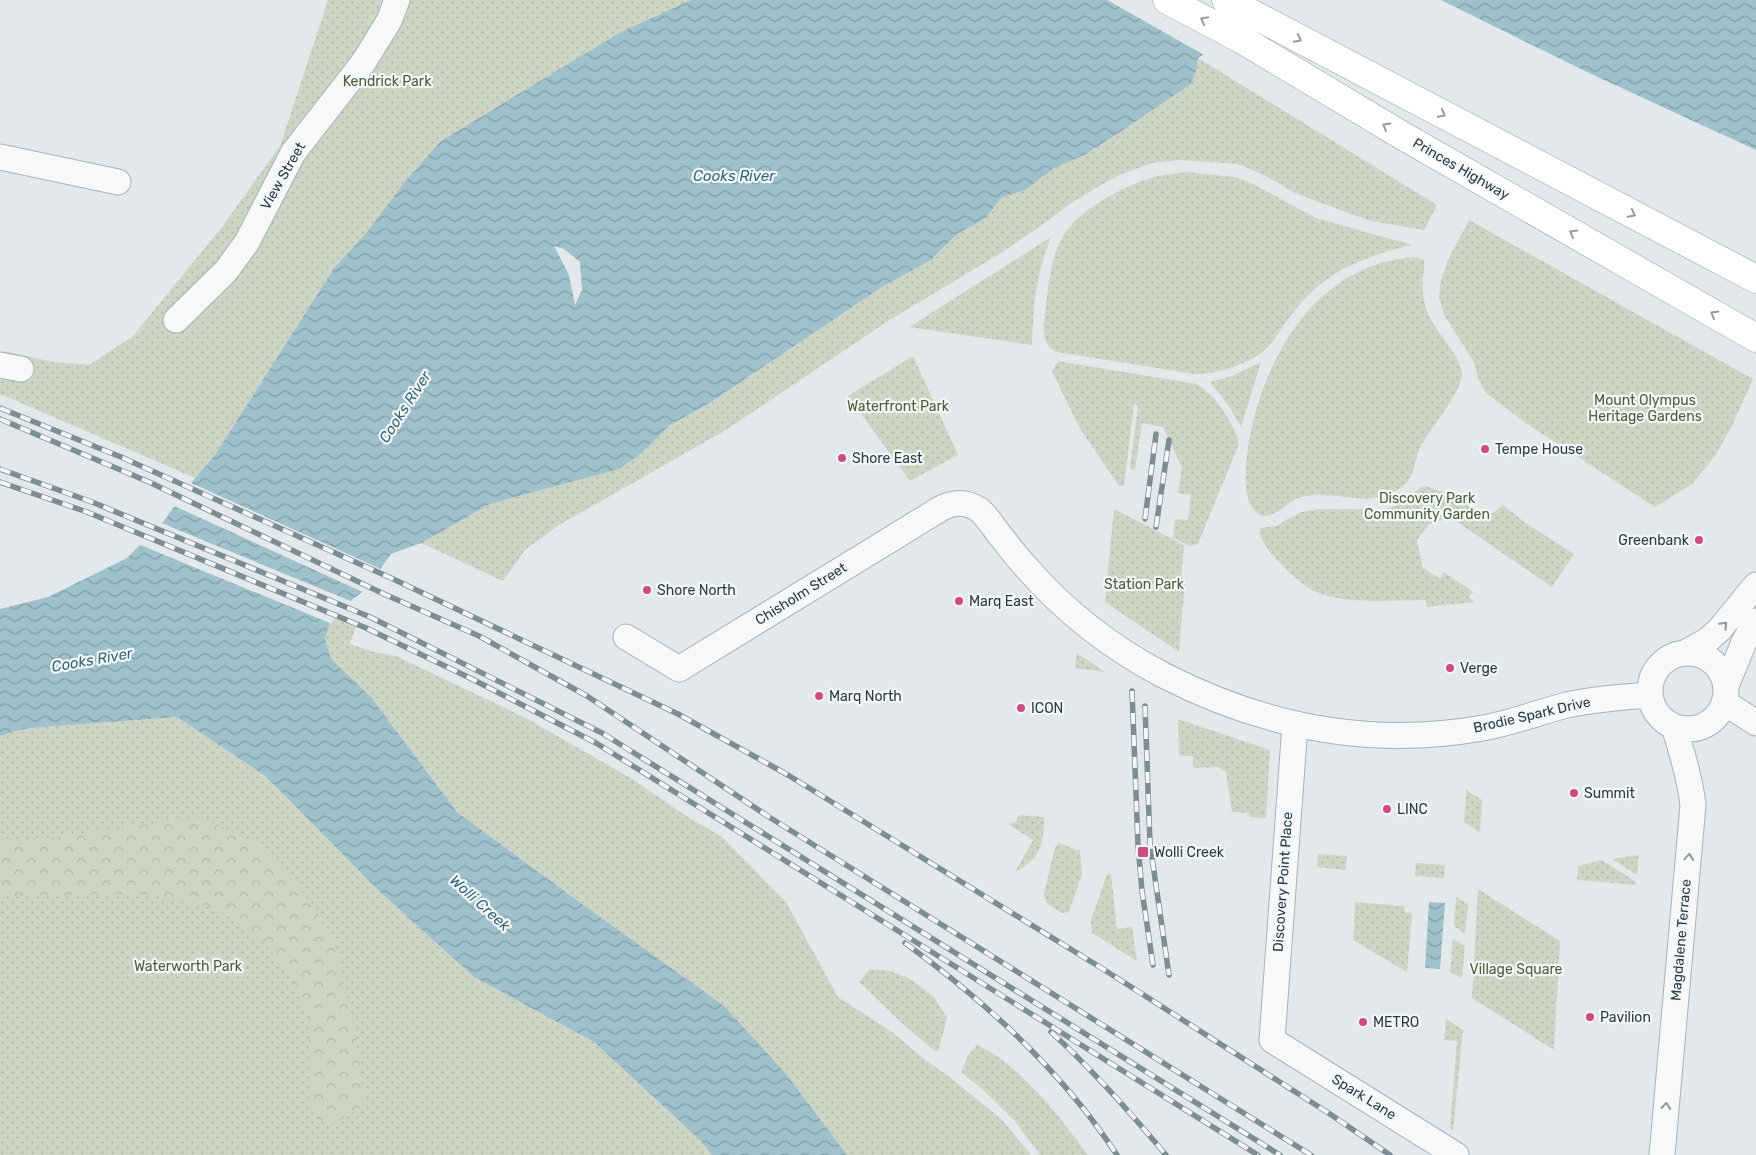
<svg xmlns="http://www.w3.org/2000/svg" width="1756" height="1155" font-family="Rubik,sans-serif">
	<defs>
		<pattern id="green-dots" width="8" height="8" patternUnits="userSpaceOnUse" patternTransform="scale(1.25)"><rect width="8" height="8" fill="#ced5c5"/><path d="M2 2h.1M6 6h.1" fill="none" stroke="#b1b8aa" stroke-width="1.8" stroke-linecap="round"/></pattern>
		<pattern id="forest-crowns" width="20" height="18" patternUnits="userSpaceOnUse" patternTransform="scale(1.25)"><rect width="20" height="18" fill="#ced5c5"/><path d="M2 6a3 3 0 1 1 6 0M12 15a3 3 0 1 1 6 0" fill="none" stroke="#b1b8aa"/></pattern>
		<pattern id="water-waves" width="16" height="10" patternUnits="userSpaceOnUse" patternTransform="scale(1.25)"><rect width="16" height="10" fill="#9fc1cb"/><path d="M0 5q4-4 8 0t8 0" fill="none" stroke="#829ea6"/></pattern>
	</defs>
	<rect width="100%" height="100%" fill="#e3e9eb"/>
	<path fill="url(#green-dots)" d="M328,0H691L621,32L403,184L367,232L334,268L215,455L195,478L0,394V362L4,351L53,362L89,365L133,336L222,227L280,146Z
		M1198,58L1437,205L1424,230L1371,221L1337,209L1295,193L1264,175L1238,164L1179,160L1152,163L1117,176L1071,203L1042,225L1001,253L888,321L726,430L559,525L525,550L503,581L421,543L490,504L619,469L639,454L670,425L705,406L882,287L931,260L957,234L986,218L1001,198L1025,190L1053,169L1086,154L1111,138L1191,84L1196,71Z
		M1186,172L1235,177L1253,184L1316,218L1412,245C1378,253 1345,264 1318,286C1305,297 1293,312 1283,326C1278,334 1273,343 1265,350C1249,364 1215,375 1194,374L1057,352C1041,345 1043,329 1045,313C1048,292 1049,269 1057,249C1060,243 1063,234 1068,229C1085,206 1132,182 1159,176C1168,174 1177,173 1186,172Z
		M1469,220L1753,379L1732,426L1715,456L1692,484L1655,507L1527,424L1486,393L1478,378L1474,362L1444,315L1439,297L1441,280L1448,260Z
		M1051,237C1036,276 1033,304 1032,345L909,327Z
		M1414,257L1424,260C1425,266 1424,270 1423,275C1422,286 1423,298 1426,309C1432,329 1462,356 1462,374C1463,390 1429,430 1421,446C1415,456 1416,468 1410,478C1406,485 1397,491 1389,494C1367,504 1342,494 1318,495C1311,495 1303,496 1296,499C1284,505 1267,526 1254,510C1242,496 1246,463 1248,447C1260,371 1302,288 1380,263C1391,260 1402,258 1414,257Z
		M913,356L958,455L910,481L848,396Z
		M1058,361L1196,384C1213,391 1236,426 1239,444L1198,544L1190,546L1173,538L1175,519L1188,520L1191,495L1178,493L1182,468L1163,427L1142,423L1135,470L1130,468L1138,406L1134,404L1124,486H1119L1079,427L1052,371Z
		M1261,362L1241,427L1229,406L1210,382L1232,376Z
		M1422,486C1447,489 1467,512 1493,513L1503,505L1523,521L1574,554L1552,587L1450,517L1429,524L1417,540L1423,568L1440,579L1444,572L1473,592L1469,597L1475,602L1427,607L1426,600C1393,600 1337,606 1309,588C1296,580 1286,569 1275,558C1268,549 1259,540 1260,528L1277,526L1289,518L1302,512L1319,509H1386L1400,504Z
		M1114,509L1184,545L1181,578L1185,580L1179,652L1105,602Z
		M332,616L356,627L350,644L374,652L396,656L526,718L629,777L691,819L721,836L786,902L838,997L892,1032L923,1058L951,1078L989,1109L1003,1121L1031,1155H847L787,1075L582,904L457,812L371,697L331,660L325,638Z
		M1077,653L1105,672L1075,668Z
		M177,717L265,776L380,892L474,977L594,1042L701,1141L712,1155H0V736L15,731L32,728Z
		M1178,719L1270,750L1266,818L1250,817L1249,813L1232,812L1226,772L1218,767L1193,768V756H1179Z
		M1466,790L1482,800L1480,833L1464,822Z
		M1019,815L1044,817C1044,844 1041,859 1015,872L1033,840L1008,824L1015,823Z
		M1059,843L1077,850L1080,849L1082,874L1069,912L1062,913L1046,903L1044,894L1055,847Z
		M1318,854L1347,856L1346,870L1317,867Z
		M1639,855L1637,875L1612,859Z
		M1602,860L1636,882V885L1577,880L1578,866Z
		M1416,863L1445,865L1444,878L1415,876Z
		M1107,874H1111L1117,929L1132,927L1137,961L1092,933L1091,920Z
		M1478,889L1560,941L1554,1050L1472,998Z
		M1456,897L1468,904L1465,934L1454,926Z
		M1355,902L1404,906L1405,912L1412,913L1407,972L1353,940Z
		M1453,939L1465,946L1462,978L1450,972Z
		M876,969L891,971L910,979L934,997L947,1018L939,1049L936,1052L904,1025L859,982L869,970Z
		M1446,1019L1463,1030L1453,1131L1450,1129L1457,1041L1444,1040Z
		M977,1045C1021,1065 1060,1117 1088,1155H1040L1015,1121L983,1090L961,1072L969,1054Z"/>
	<path fill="url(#forest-crowns)" d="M201,817L257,844L287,873L316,910L336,948L355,1032L365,1100L358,1110L334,1123L320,1122L314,1116L309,1102L311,1083L308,1019L293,983L268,946L232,917L205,905L143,894L0,896V839L49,838Z"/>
	<path fill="url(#water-waves)" fill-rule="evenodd" d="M691,0H1241L1223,41L1198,58L1196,71L1191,84L1111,138L1086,154L1053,169L1025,190L1001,198L986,218L957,234L931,260L882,287L705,406L670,425L639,455L619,469L490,504L421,543L391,554L367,588L332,616L325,638L331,659L371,697L457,812L582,904L724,1006L787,1075L847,1155H712L701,1141L594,1042L474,977L380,892L265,776L177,717L32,728L15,731L0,736V609L48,597L127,558L163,522L195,478L215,455L334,268L367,232L403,184L441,141L621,32ZM554,246L564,249L580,262L582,290L575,305L569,275Z
		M1441,0H1756V150L1589,73Z
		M1429,902L1445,903L1440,969L1425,968Z"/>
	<path fill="#e3e9eb" d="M1107,0H1243L1225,42L1206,56Z
		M189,482L383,570L369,590L365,593L172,505Z
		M159,522L353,602L334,617L332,624L138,544Z"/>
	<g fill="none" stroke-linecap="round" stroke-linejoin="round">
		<g stroke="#a8b1b6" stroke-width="27">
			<path id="minor" d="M0,157L118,182
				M176,320L226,271L247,242L293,153L363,63L389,21L397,0
				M0,365L21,369
				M626,637L679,669L940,509C953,502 965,501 978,509C985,514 991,523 996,530C1006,543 1015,555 1026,567C1065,612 1110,647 1163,675C1264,727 1370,748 1483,728C1512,723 1539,712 1567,705C1594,699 1622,697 1650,695
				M1685,653L1708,640L1720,629L1756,585
				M1650 691a38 38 0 1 1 76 0a38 38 0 1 1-76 0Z
				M1726,686L1744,642L1756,621
				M1724,702L1756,723
				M1295,725L1272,1040L1456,1155
				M1662,1155L1693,805C1690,778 1682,752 1674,727"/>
		</g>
		<g stroke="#8b9ba2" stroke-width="29">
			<path id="trunk" d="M1167,0L1241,39L1403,136L1756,338
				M1226,0L1756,279"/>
		</g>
		<use href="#minor" stroke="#f6f8f9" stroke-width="25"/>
		<use href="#trunk" stroke="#fff" stroke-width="28"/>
		<g stroke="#7d8d95" stroke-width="5.5">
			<path id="rail" d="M0,408L121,457L391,578L678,714L788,775L1103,969L1330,1114L1390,1155
				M0,419L149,482L384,594L479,636L587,696L769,817L1311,1155
				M0,469L92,502L370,617L602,733L1280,1155
				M0,482L87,512L366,628L470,678L596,743L1258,1155
				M1145,519L1156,434
				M1156,527L1169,440
				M1132,691L1138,845L1142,891L1153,965
				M1145,706L1150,844L1169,975
				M905,943C985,1001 1062,1071 1117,1155
				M1051,1032C1093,1070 1130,1112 1166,1155"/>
		</g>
		<use href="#rail" stroke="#f3f7f8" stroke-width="4" stroke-dasharray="11" stroke-linecap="butt"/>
	</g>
	<defs><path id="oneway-chevron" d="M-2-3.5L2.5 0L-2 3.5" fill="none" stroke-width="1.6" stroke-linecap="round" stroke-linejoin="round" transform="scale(1.25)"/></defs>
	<g stroke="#959da2">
		<use href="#oneway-chevron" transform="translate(1204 20) rotate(-152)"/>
		<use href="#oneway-chevron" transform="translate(1298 39) rotate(28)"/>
		<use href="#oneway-chevron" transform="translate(1442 114) rotate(28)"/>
		<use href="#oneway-chevron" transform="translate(1386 126) rotate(-149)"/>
		<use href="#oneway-chevron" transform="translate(1632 214) rotate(28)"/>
		<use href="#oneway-chevron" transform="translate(1573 233) rotate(-150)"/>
		<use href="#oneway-chevron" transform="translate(1714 314) rotate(-150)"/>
	</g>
	<g stroke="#909a9e">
		<use href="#oneway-chevron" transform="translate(1724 625) rotate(-46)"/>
		<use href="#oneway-chevron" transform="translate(1689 857) rotate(-85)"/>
		<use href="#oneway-chevron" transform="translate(1666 1106) rotate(-85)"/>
	</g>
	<g fill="#ce4b86" stroke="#f3f7f8" stroke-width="2">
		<circle cx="1485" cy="449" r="5"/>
		<circle cx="842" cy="458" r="5"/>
		<circle cx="1699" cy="540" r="5"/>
		<circle cx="647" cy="590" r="5"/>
		<circle cx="959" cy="601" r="5"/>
		<circle cx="1450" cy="668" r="5"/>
		<circle cx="819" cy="696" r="5"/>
		<circle cx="1021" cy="708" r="5"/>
		<circle cx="1574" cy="793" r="5"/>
		<circle cx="1387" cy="809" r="5"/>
		<rect x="1137" y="846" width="12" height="12" rx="2.5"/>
		<circle cx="1590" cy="1017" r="5"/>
		<circle cx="1363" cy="1022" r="5"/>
	</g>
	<g text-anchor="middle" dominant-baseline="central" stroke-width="4.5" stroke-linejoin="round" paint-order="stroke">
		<g font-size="14" fill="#4c5f38" stroke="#f3f7f8">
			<text x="387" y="81">Kendrick Park</text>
			<text x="1645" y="400">Mount Olympus<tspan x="1645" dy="16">Heritage Gardens</tspan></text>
			<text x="898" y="406">Waterfront Park</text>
			<text x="1427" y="498">Discovery Park<tspan x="1427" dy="16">Community Garden</tspan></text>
			<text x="1144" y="584">Station Park</text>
			<text x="188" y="966">Waterworth Park</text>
			<text x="1516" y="969">Village Square</text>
		</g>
		<g font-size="14" fill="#2b3b44" stroke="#f3f7f8">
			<text transform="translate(1461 169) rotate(30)">Princes Highway</text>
			<text transform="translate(283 176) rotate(-60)">View Street</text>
			<text transform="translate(801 594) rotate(-32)">Chisholm Street</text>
			<text transform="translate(1532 715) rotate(-13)">Brodie Spark Drive</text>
			<text transform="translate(1283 882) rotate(-86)">Discovery Point Place</text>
			<text transform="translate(1681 940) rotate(-85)">Magdalene Terrace</text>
			<text transform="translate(1364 1097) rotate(32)">Spark Lane</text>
		</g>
		<g font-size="14" fill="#2b3b44" stroke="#f3f7f8" text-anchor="start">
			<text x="1495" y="449">Tempe House</text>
			<text x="852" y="458">Shore East</text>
			<text x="1689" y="540" text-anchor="end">Greenbank</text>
			<text x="657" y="590">Shore North</text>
			<text x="969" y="601">Marq East</text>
			<text x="1460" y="668">Verge</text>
			<text x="829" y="696">Marq North</text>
			<text x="1031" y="708">ICON</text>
			<text x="1584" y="793">Summit</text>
			<text x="1397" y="809">LINC</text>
			<text x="1154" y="852">Wolli Creek</text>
			<text x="1600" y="1017">Pavilion</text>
			<text x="1373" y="1022">METRO</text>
		</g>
		<g font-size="15" font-style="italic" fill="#356778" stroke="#f3f7f8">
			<text x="734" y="176">Cooks River</text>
			<text transform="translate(405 407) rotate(-57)">Cooks River</text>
			<text transform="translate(92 660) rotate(-10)">Cooks River</text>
			<text transform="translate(480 903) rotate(42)">Wolli Creek</text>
		</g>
	</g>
</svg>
